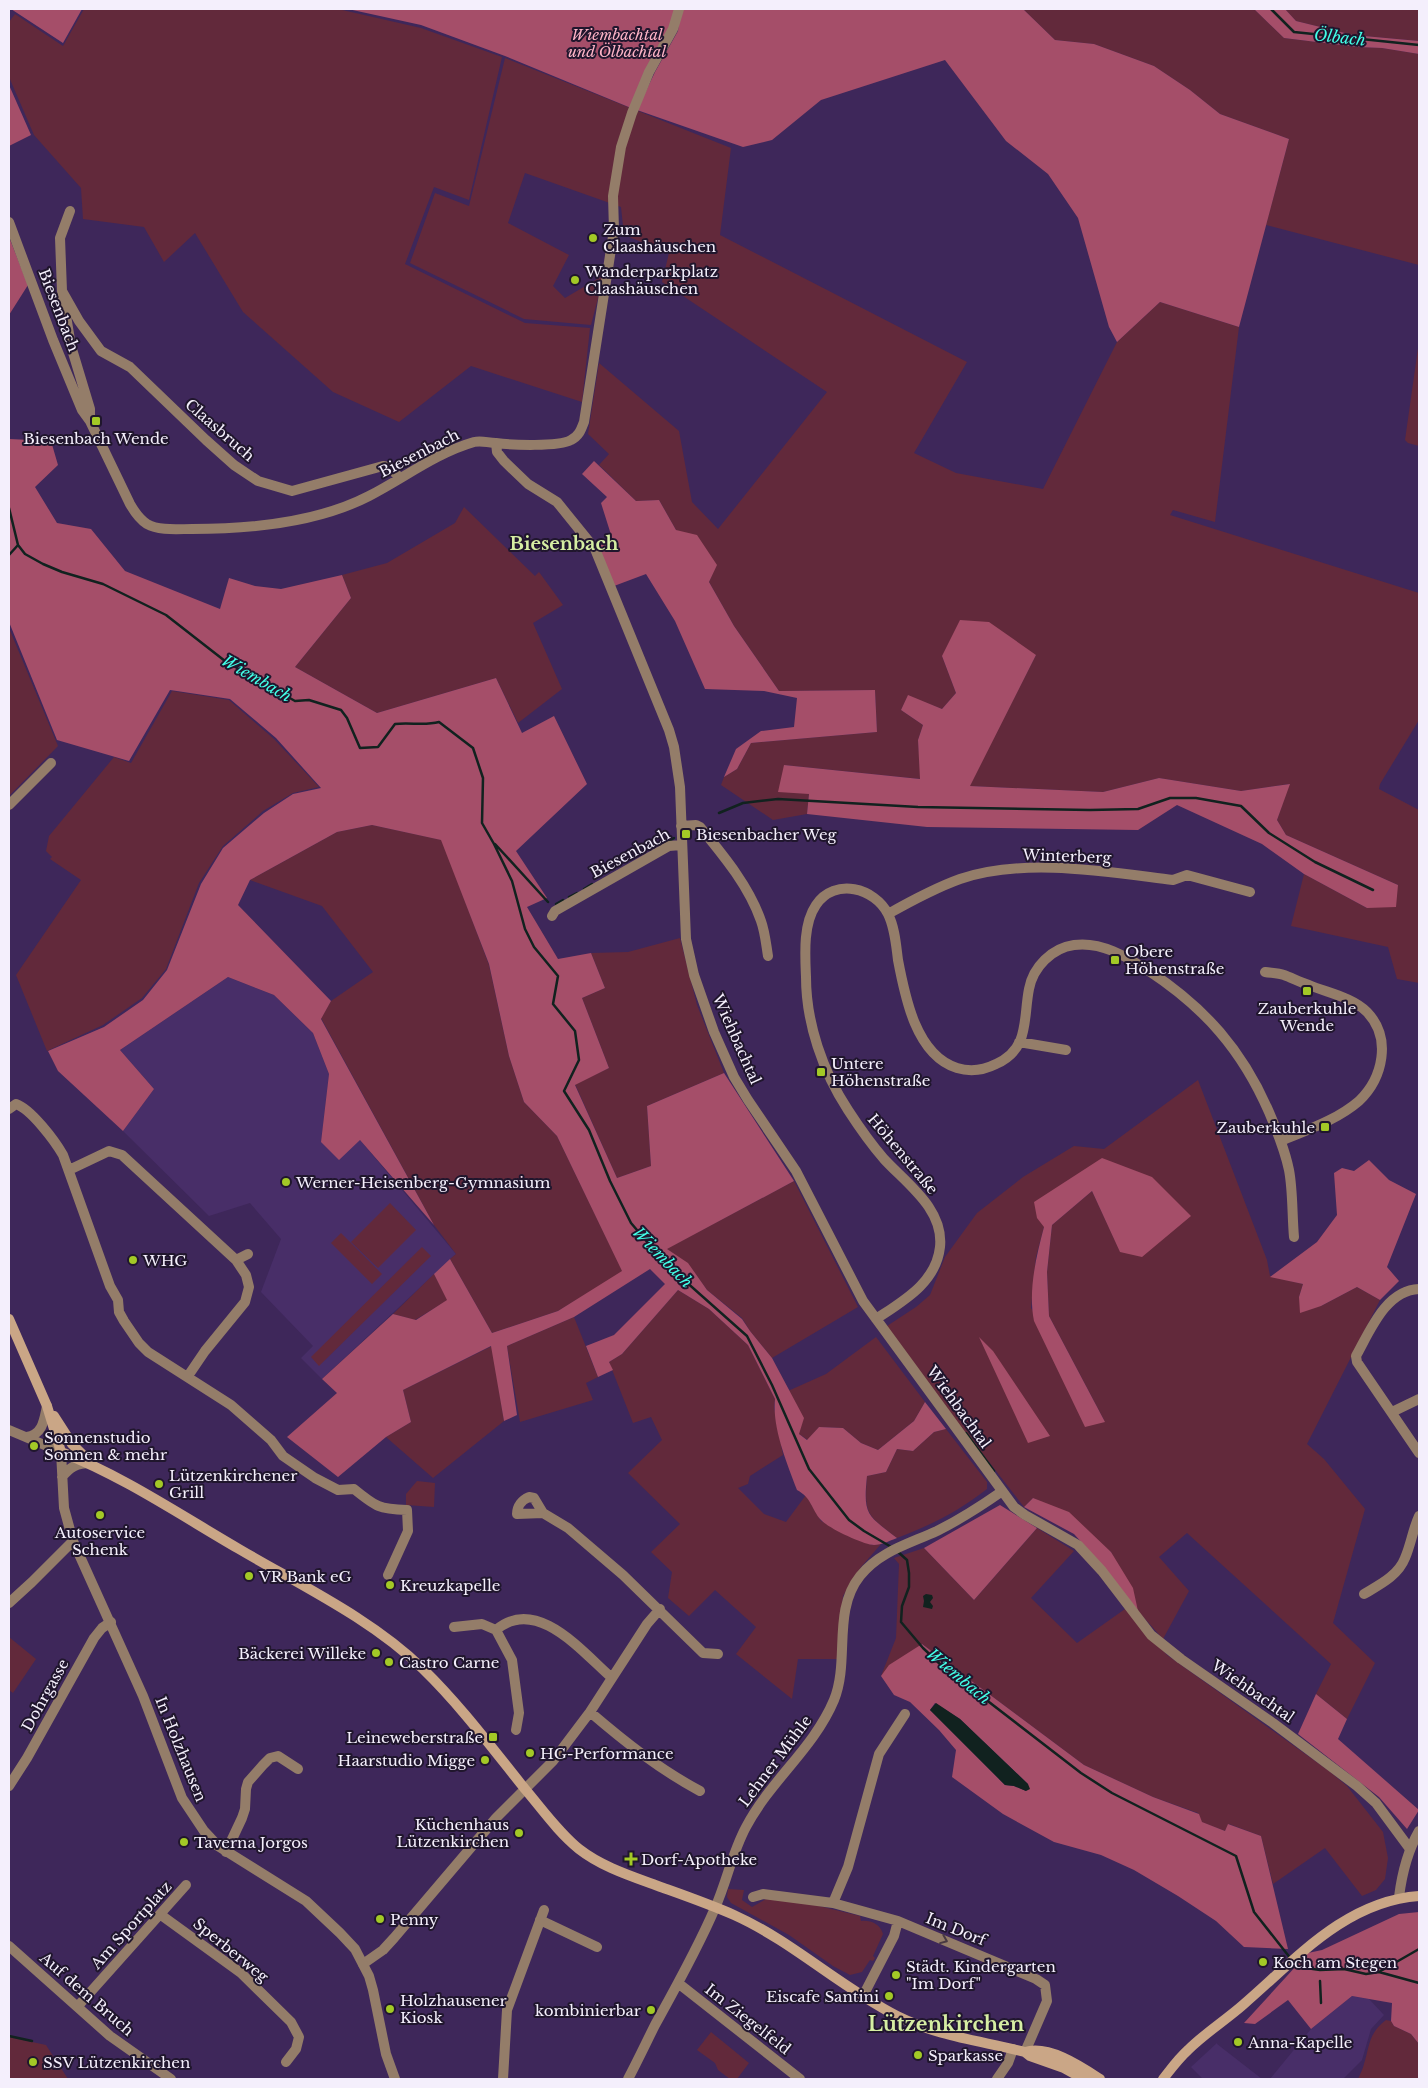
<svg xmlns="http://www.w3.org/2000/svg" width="1428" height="2088" font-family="'Libre Baskerville',serif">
	<rect width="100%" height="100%" fill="#3e275a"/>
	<path fill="#482e68" d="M228,977L274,995L313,1033L329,1074L321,1142L360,1140L456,1254L322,1379L301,1358L313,1346L261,1292L281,1239L250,1203L209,1216L123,1131L154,1089L120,1050Z
		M1352,1996L1369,1999L1384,2015L1371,2029L1362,2060L1343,2079H1270L1311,2029Z
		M1217,2043V2044L1262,2079H1203L1191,2067Z"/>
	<path fill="#62293b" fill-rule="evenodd" d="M84,9H338L421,28L502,57L469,200L434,187L405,264L525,323L590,328L582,402L471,366L399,422L333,392L243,312L195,233L164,262L144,227L83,219L81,188L34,135L9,77V22L15,14L63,46Z
		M1023,9H1254L1284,38L1357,47L1382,48L1419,54V265L1266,225L1289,139L1220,114L1190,90L1154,66L1094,44L1055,40Z
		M1285,9H1419V41L1353,35L1296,21Z
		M505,58L731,148L720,235L967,362L914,453L956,473L1043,489L1117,342L1160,302L1239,327L1215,522L1173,510L1170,515L1419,593V720L1380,784L1379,789L1419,810V983L1397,979L1388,947L1291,926L1304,874L1367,908L1398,885L1286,835L1277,820L1289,784L1241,791L1159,778L1103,792L969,786L1036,655L942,656L956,693L942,709L908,696L901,710L923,725L918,740L921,779L784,765L809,794L807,814L773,820L721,785L724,777L737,769L751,743L877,732L875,690L779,691L734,626L709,582L716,565L676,530L659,500L636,501L599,465L609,454L588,434L599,363L679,431L692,502L718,529L827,392L662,282L669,253L624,235L621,207L525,173L508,223L569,255L553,286L565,298L604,275L591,325L524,319L410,263L435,193L469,206Z
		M1419,341V446L1408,443L1405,440Z
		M464,507L535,576L539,572L563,605L533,623L562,689L518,723L496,678L377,713L295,667L351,598L342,575L387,563L455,523Z
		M9,628L58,746L9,796Z
		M172,691L229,700L274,739L319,787L293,793L263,811L223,846L199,883L166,969L142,998L103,1025L47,1051L16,975L81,880L50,859L52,857L46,851L49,836L114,757L131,763Z
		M372,825L442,840L489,965L509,1056L524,1102L557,1136L623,1272L558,1311L492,1333L450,1259L456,1254L434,1225L321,1018L331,1001L373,972L322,906L250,880L337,832Z
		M680,938L697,1005L724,1073L647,1106L651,1166L617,1178L575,1084L609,1068L582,998L605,988L591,953L628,952Z
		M1198,1080L1267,1260L1270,1276L1303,1284L1299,1297L1321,1306L1357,1287L1380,1300L1307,1444L1324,1459L1365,1509L1333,1623L1375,1663L1347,1719L1316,1694L1331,1664L1187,1533L1159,1557L1189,1591L1163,1639L1138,1611L1111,1552L1033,1498L1024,1507L989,1462L986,1463L887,1326L916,1307L930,1295L945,1257L977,1213L1023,1177L1074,1146L1104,1149ZM1102,1158L1120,1251L1092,1191L1052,1225L1047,1272L1049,1316L1105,1422L1031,1308L1036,1257L1044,1227Z
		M794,1181L858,1307L772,1358L750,1331L742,1318L707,1290L688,1264L666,1249Z
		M390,1203L416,1230L378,1268L351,1242Z
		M341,1233L382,1274L372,1284L331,1243Z
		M422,1247L431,1256L319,1366L311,1357Z
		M434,1274L448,1300L415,1320L393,1314Z
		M678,1290L709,1309L748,1345L775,1399L774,1407L783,1455L750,1476L748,1484L738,1488L764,1514L786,1522L806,1495L821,1521L872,1545L881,1544L861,1567L843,1596L837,1659H798L792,1699L736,1654L756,1627L715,1590L689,1616L668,1598L672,1572L651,1552L680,1524L628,1473L662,1440L651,1417L633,1423L609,1362L622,1354Z
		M574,1317L598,1377L586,1383L593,1400L520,1422L507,1346Z
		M876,1337L925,1402L914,1421L878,1450L861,1443L843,1428L819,1427L808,1440L799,1434L792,1399L788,1391L826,1374Z
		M492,1346L504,1421L433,1478L386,1437L411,1422L403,1390Z
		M946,1429L987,1482V1489C956,1513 933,1524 897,1538C867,1515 864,1515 867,1476L886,1472L897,1449L913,1451L934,1432Z
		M417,1481L435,1483L434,1507L406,1505V1494Z
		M1037,1528L1074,1551L1031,1598L1077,1643L1125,1609L1167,1655L1329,1771L1347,1786L1383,1832L1388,1858L1385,1879L1376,1890L1362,1896L1325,1848L1273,1884L1261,1836L1229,1824L1225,1831L1201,1822L1198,1813L1153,1797L1084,1765L922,1644L881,1676L896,1638L899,1564L894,1558L924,1548L974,1600Z
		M9,1637L36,1659L13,1693L9,1690Z
		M728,1889L744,1890L742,1900L752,1907L766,1899L811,1904L860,1916L861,1921C871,1920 880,1924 883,1934L873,1956L875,1958L873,1961L870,1960L862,1972L850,1975L833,1966L789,1935L731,1903L727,1897Z
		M1386,2020L1391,2021L1394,2026L1411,2034L1419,2044V2079H1358C1360,2074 1363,2069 1364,2064C1370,2045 1368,2034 1386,2020Z
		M711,2032L749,2063L737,2079H730L718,2070L715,2063L697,2050Z
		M9,2037L46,2045L68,2079H9Z"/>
	<path fill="#a54e69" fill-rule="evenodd" d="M11,9H82L63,43Z
		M348,9H675L670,29L631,108L505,56L421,25Z
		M680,9H1023L1055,40L1094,44L1154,66L1190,90L1220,114L1289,139L1239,327L1160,302L1117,342L1109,327L1078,218L1048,174L1006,141L945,60L821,100L772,140L743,147L637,110L655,72L678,31Z
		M1254,9H1285L1296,21L1353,35L1419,41V54L1382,48L1357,47L1284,38Z
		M9,85L31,135L9,146Z
		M9,237L28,285L9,315Z
		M9,439L51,441L58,465L35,487L57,523L91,529L125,571L220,609L229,578L255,586L281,589L342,575L351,598L295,667L377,713L496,678L522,733L554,716L587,784L516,851L547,898L527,907L558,959L591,953L605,988L582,998L609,1068L575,1085L617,1178L651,1166L647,1106L724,1073L794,1181L667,1249L688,1263L707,1290L742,1319L750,1331L772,1358L804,1418L799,1434L807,1440L819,1427L843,1428L861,1443L878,1450L914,1421L925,1402L946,1429L934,1432L913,1451L897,1449L886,1472L867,1476C863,1515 867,1515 897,1538C889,1541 882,1545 874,1545C864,1545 828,1528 821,1520C811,1509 812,1498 797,1490C787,1463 772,1428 775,1399L748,1345L709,1309L678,1290L622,1354L609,1362L613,1370L598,1377L586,1346L614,1335L665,1284L650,1269L574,1317L507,1346L517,1415L504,1421L491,1346L403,1390L411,1422L386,1437L338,1477L287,1437L337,1393L322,1379L393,1314L416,1320L447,1300L434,1274L450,1259L492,1333L558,1311L622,1271L557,1136L524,1102L509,1056L489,964L441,840L372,825L337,832L250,880L238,905L331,1001L321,1019L434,1225L360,1140L339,1160L321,1142L329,1074L313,1033L274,995L228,977L120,1050L154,1089L123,1131L58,1071L48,1051L104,1027L143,1000L167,970L201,884L223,848L264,813L293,794L321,788L276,738L230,699L170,690L129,761L57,740L9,622Z
		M594,461L636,501L659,500L676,530L697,535L717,565L709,582L734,626L779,691L875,690L877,732L751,743L737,769L724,777L736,749L761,731L794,727L797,698L764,691L705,689L675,621L646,574L614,586L598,546L613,541L601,503L607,497L582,474Z
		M960,620L989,622L1036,655L970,786L1103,792L1159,778L1241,791L1290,784L1277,820L1286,835L1398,885L1396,907L1367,908L1304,874L1262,844L1177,805L1138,830L927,827L807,814L809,794L778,792L784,765L920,779L918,740L923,725L901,710L908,695L942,709L956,693L942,656Z
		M1102,1158L1152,1177L1191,1216L1142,1257L1120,1252L1092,1191L1052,1225L1047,1272L1049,1316L1105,1422L1085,1427L1034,1321C1028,1291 1036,1257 1044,1227L1037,1218L1034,1202Z
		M1369,1160L1389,1180L1416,1194L1387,1267L1399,1281L1380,1300L1357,1287L1321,1306L1300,1313L1299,1297L1303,1284L1270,1277L1317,1242L1337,1215L1334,1173L1342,1168L1354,1171Z
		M979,1337L993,1351L1050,1436L1028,1443Z
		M1033,1498L1069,1512L1111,1552L1133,1588L1138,1611L1103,1566L1074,1534L1024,1507Z
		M1000,1505L1037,1528L974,1600L924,1548Z
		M922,1644L1084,1765L1153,1797L1199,1814L1202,1822L1225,1831L1228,1824L1261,1836L1288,1949L1244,1947L1216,1921L1178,1896L1134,1870L1101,1855L1054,1842L1003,1814L952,1777L956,1750L939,1730L910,1702L894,1695L881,1676L889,1665ZM935,1703L960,1719L1028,1784L1026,1791L1014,1786L1005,1785L930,1710Z
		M1316,1694L1347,1719L1338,1739L1419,1810L1407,1829L1379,1797L1298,1734Z
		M1419,1912V2044L1411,2034L1394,2026L1391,2021L1392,2003L1352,1996L1311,2029L1288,2000L1255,2024L1244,2023L1308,1953L1322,1950L1399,1914Z"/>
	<path fill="#11221f" d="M926,1594L932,1595L933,1598L930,1602L933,1606L932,1609L923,1607L924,1601L923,1596Z
		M936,1703L960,1719L1028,1784L1030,1789L1026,1791L1014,1786L1005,1785L930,1710Z"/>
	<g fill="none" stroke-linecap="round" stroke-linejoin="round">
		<path stroke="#11221f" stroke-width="2.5" d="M1271,9L1294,32L1419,45
			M9,508L18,545L25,554L43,564L62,572L103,584L166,615L225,661L295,701L309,700L341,710L347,718L360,748L378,747L395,724C410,722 424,726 439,722L473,748L483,778L482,823L494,844L512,881L525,929L534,947L558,976L553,1004L575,1031L579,1060L564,1091L589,1130L610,1181L631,1223L666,1264L747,1336L772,1385L809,1469L849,1520L864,1531L893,1548
			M9,555L18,545
			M719,813L743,803L778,799L918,807L1090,810L1138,809L1170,798H1196L1241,806L1269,833L1315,862L1373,890
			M666,843L674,838
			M495,844L548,902
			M584,889L592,884
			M569,897L577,893
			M556,904L563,900
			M966,1433L994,1471
			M897,1551L907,1560L909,1573V1587L902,1606L901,1622L923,1648L941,1665L1081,1773L1112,1793L1236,1856L1254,1912L1291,1959
			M1295,1963L1299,1967L1320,1970L1344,1969L1366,1974L1379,1972L1419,1983
			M1379,1972L1419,1949
			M1320,1981L1321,2003
			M9,2036L32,2041"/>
		<path stroke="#947d69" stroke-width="10" d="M70,211L60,238L62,291L71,346L90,409V421
			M9,222L53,340L82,410L90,421L130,504C134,511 139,519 147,524C159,531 178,529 192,529C249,529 317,523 369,496C404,478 436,453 474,442C482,440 488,443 496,443C511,445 559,447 571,440C579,436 581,430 584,422L614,230L613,196L621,147L632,113L649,72L673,29L679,9
			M62,291L79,321L101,351L130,367L206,440L234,465L258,481L292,491L383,466L389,467L400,478
			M496,443L497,452L504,461L528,484L557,502L595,549L669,730L674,747L680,787L686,939L694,975L714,1032L734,1077L748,1100L796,1171L863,1301L1014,1507L1025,1515L1078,1545L1102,1571L1151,1635L1181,1659L1273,1723L1357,1786L1376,1803L1410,1849
			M9,805L51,763
			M681,826L696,825L700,827C723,855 749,886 761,921C765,932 766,944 768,956
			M888,914C911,901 935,888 960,879C1024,857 1108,872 1173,880L1187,875L1250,892
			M552,916L555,911L669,846L681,845
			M1265,972C1271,973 1278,973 1284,975C1292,978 1300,982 1309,985C1328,993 1352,997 1367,1012C1392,1038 1383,1078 1359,1101C1337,1120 1307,1130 1281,1141
			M1019,1042L1066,1050
			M9,1109L16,1104C31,1109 55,1141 63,1155L110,1286L118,1300L119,1312L124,1321L139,1343L148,1352L231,1405L271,1440L283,1456L315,1478L338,1490L354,1489C376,1507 379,1509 407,1510L408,1531L388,1575
			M69,1170L109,1151L122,1155L236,1260L246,1275L249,1287L245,1302L205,1351L188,1376
			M236,1260L248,1254
			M1419,1289C1386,1290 1370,1331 1356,1356L1357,1362L1419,1453
			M876,1319C903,1301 936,1283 940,1247C944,1209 907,1184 884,1159C871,1144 859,1127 848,1110C823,1072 806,1023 806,977C805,954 803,924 816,905C835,877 875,888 888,914C895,928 896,945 898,960C905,997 916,1055 957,1068C970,1072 984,1070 996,1064C1030,1049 1023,1019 1029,989C1033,967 1052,948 1074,945C1101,941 1127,957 1149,971C1205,1008 1242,1050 1269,1112C1277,1131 1285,1150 1289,1170C1293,1191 1292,1215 1294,1237
			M1392,1412L1419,1399
			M543,1513L517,1514C517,1506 522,1500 529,1497L534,1498L543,1513L568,1528L623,1575L703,1653L718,1654
			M1364,1594C1379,1585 1398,1576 1405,1558C1411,1544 1413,1529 1419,1516
			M9,1603L32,1582L73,1541
			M454,1627L482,1624L496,1630C537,1595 583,1653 612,1678
			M496,1630L512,1660L519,1713L516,1730
			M590,1712C625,1742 659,1769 700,1791
			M9,1786L27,1758L94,1638L102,1628L111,1622
			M226,1852L242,1818L245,1809L246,1789L248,1782L263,1765L270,1758L278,1756L298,1769
			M753,1897L763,1894L833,1903L898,1921L1036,1979L1045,1985L1047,2001L1025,2052
			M833,1903L848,1867L879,1754L905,1714
			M161,1915L241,1973L291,2022L299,2037L296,2049L286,2062
			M540,1920L597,1947
			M9,1946L110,2036L171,2079
			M363,1964L383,1950L394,1938L496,1818L553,1761L590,1712L647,1624L660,1609
			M678,1983L800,2079
			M863,1996L894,1936L898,1921
			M78,2006L186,1885
			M503,2079L507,2010L544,1910
			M628,2079C637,2062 646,2043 655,2025C676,1987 698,1948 715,1908C727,1881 732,1853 746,1827C770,1781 814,1748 834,1700C850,1661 832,1611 860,1576C880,1551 909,1544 937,1531C959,1520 981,1506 1001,1492
			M997,2079L1008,2063L1013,2049"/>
		<path stroke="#947d69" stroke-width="10" d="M9,1430L61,1452L64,1508L73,1541L143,1696L182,1798L204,1831L218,1846L306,1901L340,1933L355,1949L369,1976L373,1990L386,2054L395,2079
			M27,1437C43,1434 44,1420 47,1406
			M62,1477C70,1467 77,1463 90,1463
			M1399,1897C1402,1873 1407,1852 1419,1831"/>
		<path stroke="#caa686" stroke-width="10" d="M9,1319L47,1406L61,1452C121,1475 182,1516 239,1549C300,1585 372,1619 423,1669C461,1706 492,1748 525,1789C542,1809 558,1832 579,1849C602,1867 631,1876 658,1886C683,1895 709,1904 734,1915C792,1941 840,1987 897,2016C937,2036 982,2041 1025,2052L1030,2056L1064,2068L1084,2079
			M54,1416L72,1444L88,1460
			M1025,2052C1049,2045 1080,2066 1100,2079
			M1163,2079C1171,2069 1178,2059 1188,2050C1205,2033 1226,2020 1244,2004C1296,1959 1346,1901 1419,1896"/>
	</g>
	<defs><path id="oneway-chevron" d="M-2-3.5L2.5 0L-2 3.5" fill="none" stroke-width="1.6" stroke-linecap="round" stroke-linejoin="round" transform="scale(1.25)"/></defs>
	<use stroke="#493a42" href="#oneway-chevron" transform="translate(944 1940) rotate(22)"/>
	<g fill="#a3c926" stroke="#20162d" stroke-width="2">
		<circle cx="593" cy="238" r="5"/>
		<circle cx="575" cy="280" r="5"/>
		<rect x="91" y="416" width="10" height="10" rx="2.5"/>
		<rect x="681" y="829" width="10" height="10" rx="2.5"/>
		<rect x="1110" y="955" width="10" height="10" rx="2.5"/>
		<rect x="1302" y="986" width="10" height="10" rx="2.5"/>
		<rect x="816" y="1067" width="10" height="10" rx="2.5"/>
		<rect x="1320" y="1122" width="10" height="10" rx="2.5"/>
		<circle cx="286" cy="1182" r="5"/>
		<circle cx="133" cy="1260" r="5"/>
		<circle cx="34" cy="1446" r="5"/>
		<circle cx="159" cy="1484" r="5"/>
		<circle cx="100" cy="1515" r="5"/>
		<circle cx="249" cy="1576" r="5"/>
		<circle cx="390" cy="1585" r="5"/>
		<circle cx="376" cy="1653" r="5"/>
		<circle cx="389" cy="1662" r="5"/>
		<rect x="488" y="1732" width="10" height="10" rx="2.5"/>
		<circle cx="530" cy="1753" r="5"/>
		<circle cx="485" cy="1760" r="5"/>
		<circle cx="519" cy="1833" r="5"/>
		<circle cx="184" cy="1842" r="5"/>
		<path d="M628.5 1851.5h5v5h5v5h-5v5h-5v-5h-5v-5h5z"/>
		<circle cx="380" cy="1919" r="5"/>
		<circle cx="1263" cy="1962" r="5"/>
		<circle cx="896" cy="1975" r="5"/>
		<circle cx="889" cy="1996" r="5"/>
		<circle cx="390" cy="2009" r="5"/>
		<circle cx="651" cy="2010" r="5"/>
		<circle cx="1238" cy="2042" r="5"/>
		<circle cx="918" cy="2055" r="5"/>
		<circle cx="33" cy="2062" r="5"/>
	</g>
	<g text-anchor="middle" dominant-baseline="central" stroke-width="4" stroke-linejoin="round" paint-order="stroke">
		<g font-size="15" font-style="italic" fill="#fdb3c6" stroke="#20162d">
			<text x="617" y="34">Wiembachtal<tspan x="617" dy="17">und Ölbachtal</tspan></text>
		</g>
		<g font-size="15" fill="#f4effc" stroke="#20162d" text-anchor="start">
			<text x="603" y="229">Zum<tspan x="603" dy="17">Claashäuschen</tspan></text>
			<text x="585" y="271">Wanderparkplatz<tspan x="585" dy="17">Claashäuschen</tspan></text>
			<text x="96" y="438" text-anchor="middle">Biesenbach Wende</text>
			<text x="696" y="834">Biesenbacher Weg</text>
			<text x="1125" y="951">Obere<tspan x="1125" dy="17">Höhenstraße</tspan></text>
			<text x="1307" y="1008" text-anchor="middle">Zauberkuhle<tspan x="1307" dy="17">Wende</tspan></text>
			<text x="831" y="1063">Untere<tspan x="831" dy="17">Höhenstraße</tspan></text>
			<text x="1315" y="1127" text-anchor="end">Zauberkuhle</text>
			<text x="296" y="1182">Werner-Heisenberg-Gymnasium</text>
			<text x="143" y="1260">WHG</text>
			<text x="44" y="1437">Sonnenstudio<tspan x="44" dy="17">Sonnen &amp; mehr</tspan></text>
			<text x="169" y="1475">Lützenkirchener<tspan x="169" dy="17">Grill</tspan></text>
			<text x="100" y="1532" text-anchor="middle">Autoservice<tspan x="100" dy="17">Schenk</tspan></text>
			<text x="259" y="1576">VR Bank eG</text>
			<text x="400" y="1585">Kreuzkapelle</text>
			<text x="366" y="1653" text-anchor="end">Bäckerei Willeke</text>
			<text x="399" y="1662">Castro Carne</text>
			<text x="483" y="1737" text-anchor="end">Leineweberstraße</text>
			<text x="540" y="1753">HG-Performance</text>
			<text x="475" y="1760" text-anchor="end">Haarstudio Migge</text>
			<text x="509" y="1824" text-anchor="end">Küchenhaus<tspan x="509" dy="17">Lützenkirchen</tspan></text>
			<text x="194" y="1842">Taverna Jorgos</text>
			<text x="641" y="1859">Dorf-Apotheke</text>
			<text x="390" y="1919">Penny</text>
			<text x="1273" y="1962">Koch am Stegen</text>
			<text x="906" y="1966">Städt. Kindergarten<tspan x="906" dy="17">"Im Dorf"</tspan></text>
			<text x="879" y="1996" text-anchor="end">Eiscafe Santini</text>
			<text x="400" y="2000">Holzhausener<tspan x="400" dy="17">Kiosk</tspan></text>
			<text x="641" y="2010" text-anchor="end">kombinierbar</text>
			<text x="1248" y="2042">Anna-Kapelle</text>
			<text x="928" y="2055">Sparkasse</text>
			<text x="43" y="2062">SSV Lützenkirchen</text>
		</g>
		<g font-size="15" fill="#f4effc" stroke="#20162d">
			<text transform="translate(59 310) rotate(69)">Biesenbach</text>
			<text transform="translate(220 430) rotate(41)">Claasbruch</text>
			<text transform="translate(419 453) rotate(-27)">Biesenbach</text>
			<text transform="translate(630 853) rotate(-28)">Biesenbach</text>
			<text transform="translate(1067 856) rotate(2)">Winterberg</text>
			<text transform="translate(737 1039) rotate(66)">Wiehbachtal</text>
			<text transform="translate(903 1154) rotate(50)">Höhenstraße</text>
			<text transform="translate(959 1407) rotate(54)">Wiehbachtal</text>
			<text transform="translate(1253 1691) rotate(35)">Wiehbachtal</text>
			<text transform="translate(45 1695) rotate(-61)">Dohrgasse</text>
			<text transform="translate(181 1749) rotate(68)">In Holzhausen</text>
			<text transform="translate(775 1761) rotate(-53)">Lehner Mühle</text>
			<text transform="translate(131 1925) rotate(-48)">Am Sportplatz</text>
			<text transform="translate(956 1929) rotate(22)">Im Dorf</text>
			<text transform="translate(231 1950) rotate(39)">Sperberweg</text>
			<text transform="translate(87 1994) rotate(41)">Auf dem Bruch</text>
			<text transform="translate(748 2019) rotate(38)">Im Ziegelfeld</text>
		</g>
		<g font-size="16" font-style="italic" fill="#42ffe7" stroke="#20162d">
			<text transform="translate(1340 37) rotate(6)">Ölbach</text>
			<text transform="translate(257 678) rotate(30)">Wiembach</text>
			<text transform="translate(663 1257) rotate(46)">Wiembach</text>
			<text transform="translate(959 1676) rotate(40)">Wiembach</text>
		</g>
		<g font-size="18" font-weight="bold" fill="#d6eea3" stroke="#20162d">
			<text x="564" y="544">Biesenbach</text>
		</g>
		<g font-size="20" font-weight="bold" fill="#d6eea3" stroke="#20162d">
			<text x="946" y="2024">Lützenkirchen</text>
		</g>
	</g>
	<rect width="1428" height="2088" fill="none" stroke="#f4effc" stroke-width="20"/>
</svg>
